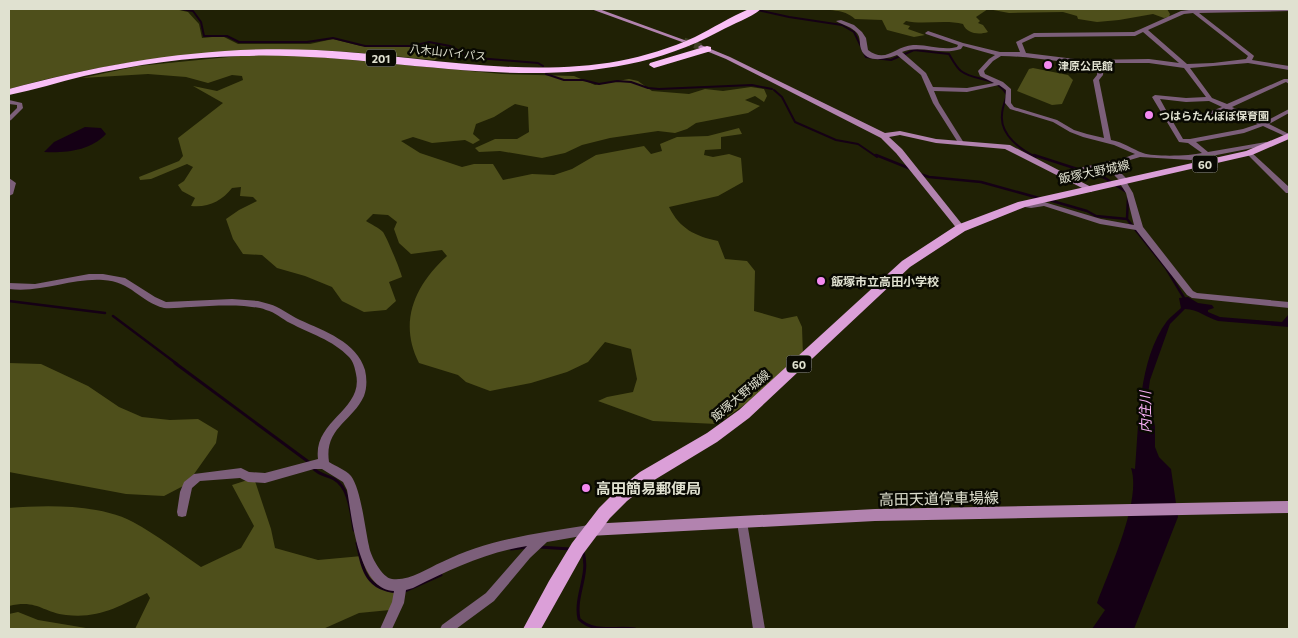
<svg xmlns="http://www.w3.org/2000/svg" width="1298" height="638" font-family="Commissioner,'Noto Sans JP',sans-serif">
	<rect width="100%" height="100%" fill="#202105"/>
	<path fill="#4e4f1b" d="M9,9H175L188,12L199,24L202,38L222,36L238,44H310L333,39L361,46H411L427,44L442,52L435,60C390,56 344,50 299,50C202,49 102,63 9,89Z
		M814,9H1167L1170,14L1169,17L1164,18L1153,14L1119,20L1097,22L1078,19L1077,16L1063,12L1009,13L988,9L976,17L980,21L978,23L983,25L988,32C979,35 967,34 963,24C945,19 924,25 906,21L903,24L910,26L908,29L925,35L914,37L887,30L882,20L855,19C843,8 829,11 814,9Z
		M249,55H298L502,74L574,76L595,85L629,79L638,81L652,91L689,94L705,89L723,91L751,87L764,89L767,96L764,102L755,96L745,100L760,106L748,113L696,123L687,129L675,133L658,131L610,138L582,145L565,153L542,158L500,151L479,152L475,148L495,139H517L529,132L528,107L515,104L494,117L476,124L473,134L480,140L473,144L465,140L432,143L413,137L401,141L420,153L462,167L474,164H493L503,180L532,174L554,175L572,169L596,155L644,146L651,154L662,151L660,144L677,137L708,136L739,128L742,134L721,137V149L705,150L704,155L713,157L729,154L741,158L743,182L718,196L669,207C680,229 695,236 718,241L725,259L747,261L755,271L754,311L782,319L797,316L802,327L803,356L754,398L717,424L653,421L598,401L607,397L633,392L637,379L631,349L605,342L588,362L567,372L531,383L490,391L466,382L458,375L419,363C398,322 415,285 447,256L442,250L411,254L399,243L394,229L397,222L388,215L373,214L366,221C371,224 379,228 383,232C387,238 400,269 402,277L389,282L396,301L386,310L364,312L342,301L332,287L305,276L277,268L262,255L243,254L233,239L226,219L239,210L257,201L253,197L240,196L241,187L232,188C222,201 208,208 191,206L195,198L182,191L178,185L184,181L193,167L187,164L151,179L140,180L139,177L179,161L183,156L178,138L223,103L193,86L217,91L243,80L242,76L232,75L208,83L186,77L148,74L82,78L138,66Z
		M1033,68L1068,75L1073,80L1062,104L1052,105L1017,91L1029,69Z
		M9,363L41,364L88,386L119,407L142,417L170,420L198,419L218,431L216,443L187,484L164,496L126,494L9,472Z
		M254,478L271,529L275,548L318,560L362,556L396,595L390,610L359,613L323,629H135L150,598L147,593C119,606 99,619 66,615C42,612 37,599 9,606V508C46,505 100,504 133,522C157,535 179,552 201,567L241,548L254,526L232,485Z
		M18,612L38,620L92,629H9V614Z"/>
	<path fill="#150015" d="M85,127L101,128L106,134C90,151 66,153 44,152L54,142Z
		M1188,297L1198,303L1212,305L1214,308L1208,310V312L1220,317L1282,322L1289,314V327L1218,321C1207,318 1198,309 1185,309L1170,324L1150,380L1147,401L1155,426V447L1159,457L1171,469L1178,517L1134,629H1092L1105,610L1097,603C1109,570 1142,500 1131,468L1135,469C1139,423 1138,360 1167,321C1171,316 1177,312 1181,308L1179,298Z"/>
	<g fill="none" stroke-linecap="round" stroke-linejoin="round">
		<path stroke="#150015" stroke-width="2" d="M181,9L193,11L201,22L204,36H227L239,42H307L333,38L365,46H412L429,42L450,46L463,53L466,57L538,63L543,66
			M713,9H750
			M758,10L789,17L842,25L854,32L866,57L891,60L914,50L949,54C952,59 956,67 961,71C975,82 996,75 1007,95C1005,101 1002,108 1002,115C1000,135 1021,150 1036,157
			M546,74L564,80H583L599,84L617,81L631,82L648,88L659,89L752,85L772,89
			M774,90L782,97L795,122L836,140L858,144L877,157"/>
		<path stroke="#150015" stroke-width="2.5" d="M876,155L911,169
			M1034,155L1105,178L1125,191
			M920,174L929,177L981,182L1039,198
			M1128,198L1127,219L1166,268L1184,298
			M1049,200L1087,211L1096,216L1127,219
			M9,301L105,313
			M113,316L177,364"/>
		<path stroke="#150015" stroke-width="3" d="M175,363L310,463
			M313,468C319,475 326,475 334,479C350,488 351,514 354,530
			M357,543C363,570 366,589 397,592
			M539,547L570,549
			M511,549L528,547
			M583,552C590,575 574,596 579,619C594,634 616,626 635,629
			M403,592L441,575"/>
		<path stroke="#3d3e23" stroke-width="7" stroke-dasharray="7 4" stroke-linecap="butt" d="M684,41L701,47"/>
		<path fill="#7c5f7a" fill-rule="evenodd" d="M1191,9L1195,10L1289,9V11L1199,13L1253,55L1254,56L1252,60L1289,66V70L1248,63L1190,68L1212,98L1227,104L1284,79H1289V84L1286,82L1232,107L1264,122L1289,109V113L1269,124L1289,134V138L1263,126L1244,133L1196,142L1208,152L1266,142L1268,143V145L1191,160L1140,157L1113,165L1129,181L1127,183L1133,193L1143,227L1193,291L1197,293L1289,302V308L1192,298L1187,295L1136,230L1100,224L1044,206L1031,208L1019,206L1018,204L1019,202L1031,204L1044,202L1101,219L1134,225L1126,193L1119,182L1120,181L1106,167L1063,175L1059,173L1063,171L1103,163L1106,161C1115,163 1126,157 1135,154L1114,145L1083,137L1070,132L1053,122L1010,109L1005,103L1006,90L999,85L967,92L934,91L939,103L964,143L961,145L959,144L933,103L921,75L897,55C887,59 866,64 861,49C859,43 861,38 857,33C852,27 843,25 836,21L841,20L854,25L862,32L866,38L868,50C886,64 895,46 913,45C928,44 942,51 957,47L958,45L926,34L925,33L928,31L963,43L1000,52H1020L1016,42L1034,33L1134,32L1181,11L1189,10ZM1193,13L1248,56L1246,59L1213,63L1187,64L1148,30L1184,14ZM1143,32L1179,63L1149,59L1083,60L1026,53L1022,43L1035,37L1135,36ZM963,46L995,55L989,59L978,71L980,76L994,83L967,88L933,87L926,73L902,52C920,44 940,56 961,49ZM1001,56C1034,56 1066,64 1098,64L1097,75L1093,80L1104,138L1087,134L1074,130L1057,120L1014,107L1011,103V89L1003,82L985,74L984,71L993,61ZM1104,63H1149L1184,68L1206,97L1186,98L1155,95L1152,97L1179,142L1188,143L1202,153C1190,156 1154,157 1143,153C1132,149 1123,142 1111,140L1099,80L1103,75ZM1160,99L1186,102L1209,101L1222,107L1209,112L1171,119ZM1227,109L1258,124L1243,129L1190,139H1183L1173,122L1211,116Z
			M9,100L22,103L23,108L11,120L9,121V116L17,108V105L9,104Z
			M1249,151L1251,152L1289,187V193H1286L1247,154V152Z
			M9,178L16,183L13,194L9,196Z
			M89,274H103L125,278L155,297L166,302L232,299L258,301L269,304C280,307 289,315 300,320C324,331 357,342 365,370C367,379 367,388 364,396C352,422 324,428 329,462C335,466 346,470 351,476C361,489 365,529 369,546C370,555 382,578 392,579C410,581 426,569 442,562C488,539 538,533 589,525L593,526L595,530L593,534L547,542L530,558L494,601L456,629H440L442,625L486,593L527,546C484,553 452,569 413,588L406,590L404,603L392,629H380L392,602L394,591C358,590 352,517 347,490L343,482L322,469H314L265,483L248,482L240,478L200,481L192,488L186,516L182,517L178,516L177,512L180,492L184,482L194,474L241,468L249,472L265,473L318,459C313,420 364,410 356,374C355,368 353,361 349,357C333,340 309,333 290,323C282,319 275,312 266,310C259,307 251,307 244,306C226,305 208,306 191,307C182,307 172,309 164,308C140,302 131,281 103,280C71,278 42,293 9,289V283L35,284Z
			M742,517L746,518L747,522L765,629H753L737,522L738,518Z"/>
		<path fill="#b283af" fill-rule="evenodd" d="M591,9H599L687,41L682,42Z
			M701,45L730,57L885,133L900,131L936,139L1010,145L1095,189L1091,192L1088,191L1005,149L936,143L900,135L889,137L902,149L965,228L964,230H958L896,153L881,138L726,59L699,48L698,47Z
			M1289,501V513L875,521L589,536L585,534L583,530L585,526L589,524L875,509Z"/>
		<path fill="#db9fd8" fill-rule="evenodd" d="M1289,133V139L1252,155L1025,207L965,231L910,267L749,418L717,442L651,482L627,501L610,518L583,554L541,629H523L549,581L572,543L599,508L616,491L640,472L707,433L739,410L902,261L957,225L1018,202L1246,151Z"/>
		<path fill="#f9bff6" fill-rule="evenodd" d="M749,9H761C751,18 732,24 720,31C572,112 400,50 241,56C188,57 135,65 84,76C59,82 34,90 9,95V89C109,62 212,45 316,50C417,55 519,79 619,61C645,56 671,48 695,37C713,28 730,17 749,9Z
			M707,46L711,47V51L654,68L649,65L650,63Z"/>
	</g>
	<g fill="#f489f0" stroke="#090902" stroke-width="2">
		<circle cx="1048" cy="65" r="5"/>
		<circle cx="1149" cy="115" r="5"/>
		<circle cx="821" cy="281" r="5"/>
		<circle cx="586" cy="488" r="5"/>
	</g>
	<g text-anchor="middle" dominant-baseline="central" stroke-width="5" stroke-linejoin="round" paint-order="stroke">
		<g font-size="11" fill="#e0e1d0" stroke="#090902">
			<text transform="translate(448 52) rotate(6)">八木山バイパス</text>
		</g>
		<g fill="#090902" stroke="#a0a092" stroke-width="1">
			<rect x="366" y="49.5" width="30" height="17" rx="4"/>
			<rect x="1192.5" y="155.5" width="25" height="17" rx="4"/>
			<rect x="786.5" y="355.5" width="25" height="17" rx="4"/>
		</g>
		<g font-size="11" font-weight="bold" fill="#e0e1d0">
			<text x="381" y="58">201</text>
			<text x="1205" y="164">60</text>
			<text x="799" y="364">60</text>
		</g>
		<g font-size="11" font-weight="bold" fill="#e0e1d0" stroke="#090902" text-anchor="start">
			<text x="1058" y="65">津原公民館</text>
			<text x="1159" y="115">つはらたんぽぽ保育園</text>
		</g>
		<g font-size="12" fill="#e0e1d0" stroke="#090902">
			<text transform="translate(1094 171) rotate(-12)">飯塚大野城線</text>
			<text transform="translate(740 395) rotate(-40)">飯塚大野城線</text>
		</g>
		<g font-size="12" font-weight="bold" fill="#e0e1d0" stroke="#090902" text-anchor="start">
			<text x="831" y="281">飯塚市立高田小学校</text>
		</g>
		<g font-size="14" font-style="italic" fill="#fab1f6" stroke="#090902">
			<text transform="translate(1145 412) rotate(-91)">内住川</text>
		</g>
		<g font-size="15" font-weight="bold" fill="#e0e1d0" stroke="#090902" text-anchor="start">
			<text x="596" y="488">高田簡易郵便局</text>
		</g>
		<g font-size="15" fill="#e0e1d0" stroke="#090902">
			<text transform="translate(939 498) rotate(-1)">高田天道停車場線</text>
		</g>
	</g>
	<rect width="1298" height="638" fill="none" stroke="#e0e1d0" stroke-width="20"/>
</svg>
